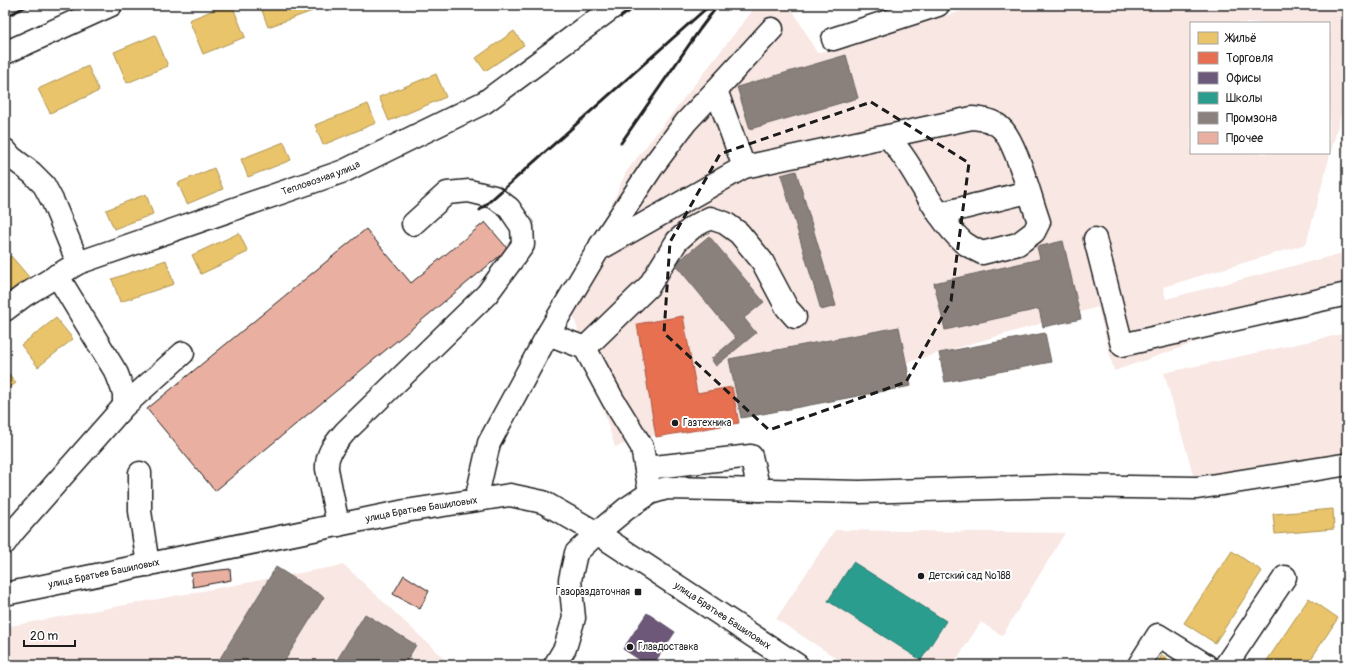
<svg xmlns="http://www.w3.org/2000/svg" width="1352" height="670" font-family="Pangolin,sans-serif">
	<rect width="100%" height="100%" fill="#fff"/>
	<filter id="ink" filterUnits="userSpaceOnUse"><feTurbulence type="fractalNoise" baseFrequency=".025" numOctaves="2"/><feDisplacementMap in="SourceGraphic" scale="8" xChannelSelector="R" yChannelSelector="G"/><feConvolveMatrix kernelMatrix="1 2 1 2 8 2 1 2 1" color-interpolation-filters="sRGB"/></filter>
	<g filter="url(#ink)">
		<path fill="#f8e7e3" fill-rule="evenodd" d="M757,5H790L817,53L983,5H1347V92L1306,244L1163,287L1166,299L1347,252V298L1246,325L1114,371L1098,307L615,447L569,302L626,172ZM1191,23H1329V153H1191Z
			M1347,134V170L1340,136Z
			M1347,333V458L1194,477L1164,373Z
			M835,530L1065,533L1002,636L981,622L953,665H847L776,619Z
			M344,565L451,665H5V627Z"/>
		<path fill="#e9c46a" stroke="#ac9253" d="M226,5H232L245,37L203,54L189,20Z
			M260,5H320L321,8L268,27Z
			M514,31L524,45L485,71L476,58Z
			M155,35L168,66L127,83L114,52Z
			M88,66L99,91L50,113L38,89Z
			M436,74L446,97L389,121L379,97Z
			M368,104L376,123L323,145L315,125Z
			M284,142L291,160L248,177L241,159Z
			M214,168L223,189L187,204L178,183Z
			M146,194L153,214L114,229L106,210Z
			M239,233L248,252L201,274L192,255Z
			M11,256L29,277L5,298V261Z
			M166,260L174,284L120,302L112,279Z
			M56,318L73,339L38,367L21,345Z
			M5,369L16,383L5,391Z
			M1333,509L1334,529L1275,534L1273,514Z
			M1232,551L1262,571L1215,643L1184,623Z
			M1309,598L1338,618L1307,665H1264Z
			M1162,655L1177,665H1156Z"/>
		<path fill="#e76f51" stroke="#aa5641" d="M683,316L697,393L732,387L739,423L656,437L637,324Z"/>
		<path fill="#6d597a" stroke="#55475e" d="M647,613L675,632L653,665H648L623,649Z"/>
		<path fill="#2a9d8f" stroke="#26766c" d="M853,562L946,621L921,660L828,601Z"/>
		<path fill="#8a817c" stroke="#69635f" d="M846,55L858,98L750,129L737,87Z
			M796,171L836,306L821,310L781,175Z
			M709,236L764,302L744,318L756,333L716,366L711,359L736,338L675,264Z
			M1063,241L1081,319L1043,327L1039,309L945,330L934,283L1040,259L1037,247Z
			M899,327L911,386L741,418L729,359Z
			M1045,333L1051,362L945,382L939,353Z
			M276,567L324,597L282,665H216Z
			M365,614L416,645L404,665H334Z"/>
		<path fill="#e9b0a1" stroke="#1c1c1c" d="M485,222L508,249L215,491L147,409L366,229L411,283Z
			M230,569L231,580L193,587L191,573Z
			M404,575L429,591L420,609L393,594Z"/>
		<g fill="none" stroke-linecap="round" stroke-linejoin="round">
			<g stroke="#1c1c1c" stroke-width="25">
				<g id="minor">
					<path d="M833,39L938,5"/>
					<path d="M5,53L111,5"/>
					<path d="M5,150L11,157L32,173L44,185L53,202L78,263"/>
					<path d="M744,167L972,118C983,119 993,120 1001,128C1016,141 1031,200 1039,222L1034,232L1018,244L982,253C976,250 968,246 963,242C930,212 917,168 887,136"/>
					<path d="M939,214L1028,192"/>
					<path d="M1095,239L1122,345L1347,294"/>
					<path d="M600,246L653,166L686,122L716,90"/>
					<path d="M57,275L117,374L124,393V406"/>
					<path id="s1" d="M5,310L25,295L78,263L344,171L485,102L616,5"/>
					<path d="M548,334L585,348L613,400L642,447L650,493"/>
					<path d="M585,348L649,286L677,241L693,227L710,218L725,223L739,233L762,261L787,308L795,317"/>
					<path d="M646,468L751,456L759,490"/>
					<path d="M140,473V511L148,565"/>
					<path d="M476,500L489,443L548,334L598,250L744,167L716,90L772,29"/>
					<path d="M338,525L327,469C326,453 335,444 345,432L487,294L523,245L522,227L509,208L494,197L469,191L447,193L413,224"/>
					<path d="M5,543L13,532L124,406L183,353"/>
					<path id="s2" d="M5,594L405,511L510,495L543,502L597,533L797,665"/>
					<path d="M555,665L565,648L574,618L570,580L576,553L597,533L626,509L650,493L667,488L860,492L1060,486L1197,488L1343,465"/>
					<path d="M1139,665L1158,635L1206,665"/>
					<path d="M1226,665L1285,577"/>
				</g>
			</g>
			<use href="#minor" stroke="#fff" stroke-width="22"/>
			<path stroke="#1c1c1c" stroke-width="3" d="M5,17L29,5
				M621,17L638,5
				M621,143L700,29L718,5
				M480,210L710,5"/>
		</g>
	</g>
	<path fill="none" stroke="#1c1c1c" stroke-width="3" stroke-dasharray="8 5" stroke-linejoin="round" d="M871,102L969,163L951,301L906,382L769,430L664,333L670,242L720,154Z"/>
	<g fill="#1c1c1c" stroke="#fff" stroke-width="1.5">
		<circle cx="675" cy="423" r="4"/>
		<circle cx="921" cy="576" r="4"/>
		<rect x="634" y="588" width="8" height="8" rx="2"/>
		<circle cx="630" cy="647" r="4"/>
	</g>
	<g text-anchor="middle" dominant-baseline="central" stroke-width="4" stroke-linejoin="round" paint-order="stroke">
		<g font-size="10" fill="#1c1c1c" stroke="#fff">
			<text stroke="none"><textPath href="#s1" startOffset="344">Тепловозная улица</textPath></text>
			<text stroke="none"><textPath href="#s2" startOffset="425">улица Братьев Башиловых</textPath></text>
			<text stroke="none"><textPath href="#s2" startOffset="101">улица Братьев Башиловых</textPath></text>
			<text stroke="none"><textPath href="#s2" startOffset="761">улица Братьев Башиловых</textPath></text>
		</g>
		<g font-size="10" fill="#1c1c1c" stroke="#fff" text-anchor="start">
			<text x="683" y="423">Газтехника</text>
			<text x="929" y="576">Детский сад №188</text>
			<text x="630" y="592" text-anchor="end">Газораздаточная</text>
			<text x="638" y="647">Главдоставка</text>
		</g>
	</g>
	<rect width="1352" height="670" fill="none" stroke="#fff" stroke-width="20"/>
	<rect x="10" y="10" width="1332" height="650" fill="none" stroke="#1c1c1c" stroke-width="1.5" filter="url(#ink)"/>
	<rect x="1190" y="22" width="140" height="132" fill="#ffffff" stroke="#a4a4a4"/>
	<rect x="1198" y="32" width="20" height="12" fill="#e9c46a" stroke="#a4a4a4"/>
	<text x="1226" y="42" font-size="12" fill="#1c1c1c">Жильё</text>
	<rect x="1198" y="52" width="20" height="12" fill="#e76f51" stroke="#a4a4a4"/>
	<text x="1226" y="62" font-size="12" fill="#1c1c1c">Торговля</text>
	<rect x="1198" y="72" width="20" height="12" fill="#6d597a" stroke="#a4a4a4"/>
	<text x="1226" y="82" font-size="12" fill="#1c1c1c">Офисы</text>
	<rect x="1198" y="92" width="20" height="12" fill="#2a9d8f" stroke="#a4a4a4"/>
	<text x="1226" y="102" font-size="12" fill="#1c1c1c">Школы</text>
	<rect x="1198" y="112" width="20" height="12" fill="#8a817c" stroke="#a4a4a4"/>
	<text x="1226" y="122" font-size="12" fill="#1c1c1c">Промзона</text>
	<rect x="1198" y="132" width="20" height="12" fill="#e9b0a1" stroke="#a4a4a4"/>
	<text x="1226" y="142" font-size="12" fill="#1c1c1c">Прочее</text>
	<path d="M24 640v6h51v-6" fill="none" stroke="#1c1c1c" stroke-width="2"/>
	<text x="30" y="640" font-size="12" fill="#1c1c1c" stroke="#ffffff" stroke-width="3" paint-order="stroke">20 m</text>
</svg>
